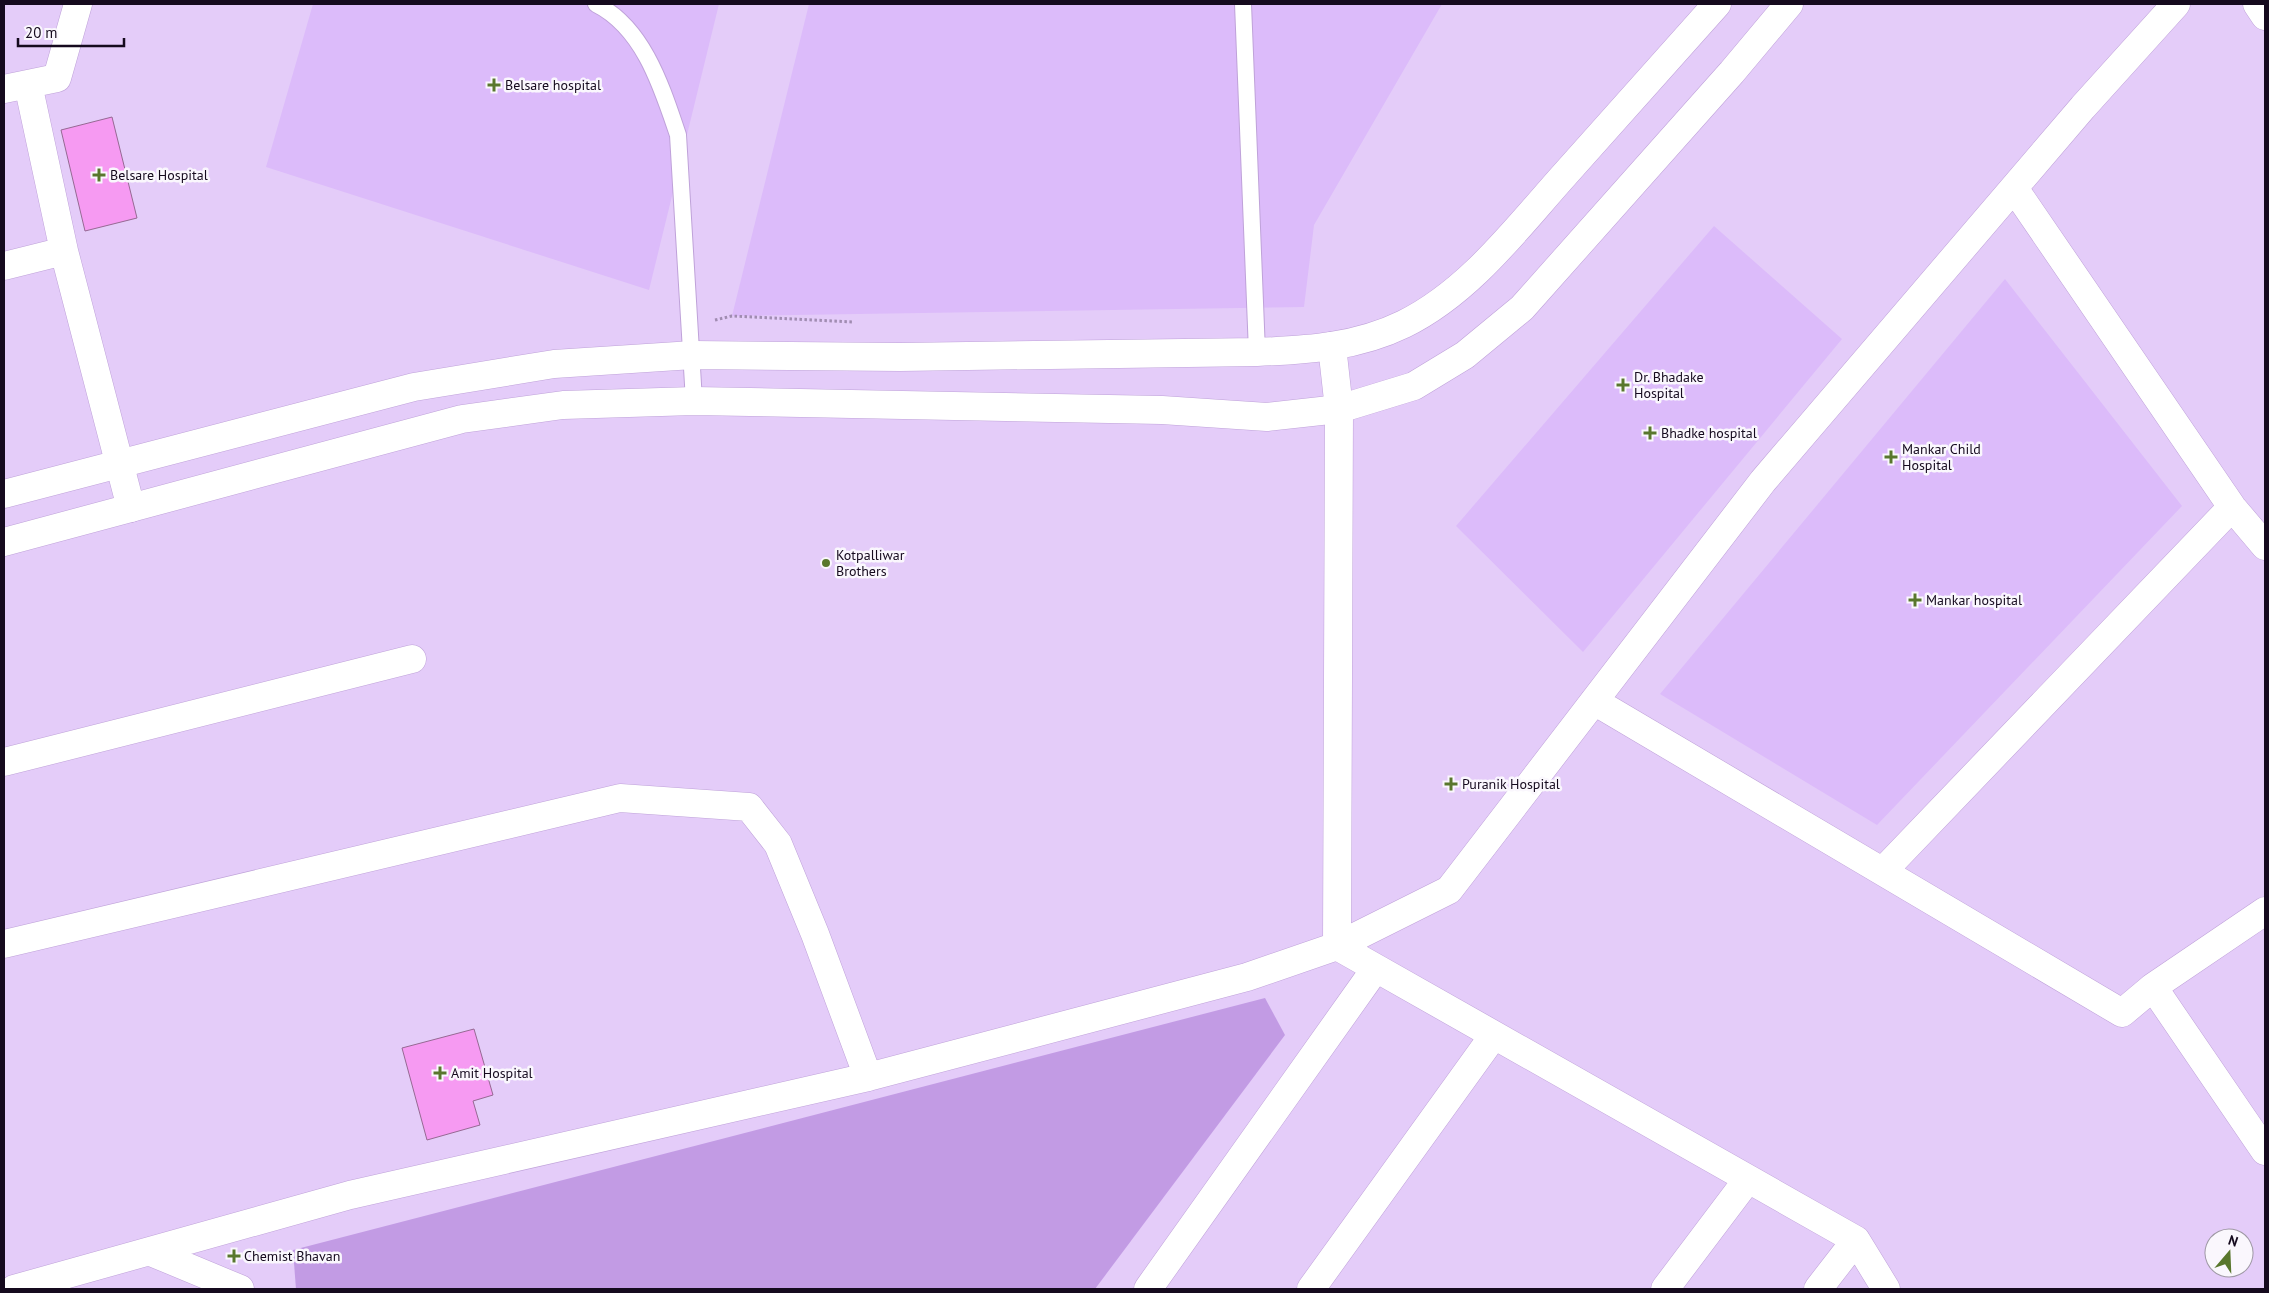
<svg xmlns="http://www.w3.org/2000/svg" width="2269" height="1293" font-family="'PT Sans',sans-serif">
	<rect width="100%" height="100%" fill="#e4ccf9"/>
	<path fill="#dcbbfa" d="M313,4H719L649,290L266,167Z
		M809,4H1442L1314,225L1304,307L732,316Z
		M1714,226L1842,339L1583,652L1456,526Z
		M2005,279L2182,506L1877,825L1660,694Z"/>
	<path fill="#c29be4" d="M1265,998L1285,1035L1095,1289H296L293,1250Z"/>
	<path fill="#f69af2" stroke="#966993" d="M112,117L137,218L85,231L61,130Z
		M474,1029L493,1095L473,1101L480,1125L427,1140L402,1048Z"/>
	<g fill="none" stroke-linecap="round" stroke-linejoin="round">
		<g stroke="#bfa2d9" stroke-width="18">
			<path id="lane" d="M596,4C644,28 662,88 678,135L694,401
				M1243,4L1257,352"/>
		</g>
		<g stroke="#bfa2d9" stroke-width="29">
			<path id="street" d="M2257,4L2265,16
				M28,84L64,251
				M4,89L57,78L78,4
				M2014,188L2232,507L2265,546
				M4,266L64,251L131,508
				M1332,346L1339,409L1337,946L1856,1240L1886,1289
				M1594,701L2122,1013L2153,987L2265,911
				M4,762L412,659
				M1883,871L2232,507
				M4,944L620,798L749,807L778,844L815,934L868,1077
				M2153,987L2265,1151
				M151,1252L240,1289
				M14,1289L350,1195L868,1077L1247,977L1337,946L1449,890L1763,481L2083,107L2176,4
				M1148,1289L1376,968
				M1311,1289L1494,1035
				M1665,1289L1748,1179
				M1818,1289L1856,1240"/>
		</g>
		<g stroke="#bfa2d9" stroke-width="29">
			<path id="primary" d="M4,494L414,387L554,364L693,355L900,357L1257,352C1308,350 1357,347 1404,324C1467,293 1513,233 1559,181C1611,122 1664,63 1717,4
				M4,542L462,419L563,405L694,401L1162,410L1267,417L1339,409L1414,386L1465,355L1522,308L1732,72L1789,4"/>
		</g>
		<path stroke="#a08cb1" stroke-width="3" stroke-dasharray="2.5 2.5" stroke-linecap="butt" d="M715,320L732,316L853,322"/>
		<use href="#lane" stroke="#fff" stroke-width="16"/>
		<use href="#street" stroke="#fff" stroke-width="28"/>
		<use href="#primary" stroke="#fff" stroke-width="28"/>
	</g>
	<g fill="#59772d" stroke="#faf7fd" stroke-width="2">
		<path d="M491.5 77.5h5v5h5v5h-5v5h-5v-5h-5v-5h5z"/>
		<path d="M96.5 167.5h5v5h5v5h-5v5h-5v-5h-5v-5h5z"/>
		<path d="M1620.5 377.5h5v5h5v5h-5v5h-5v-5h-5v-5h5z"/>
		<path d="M1647.5 425.5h5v5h5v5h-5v5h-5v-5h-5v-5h5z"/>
		<path d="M1888.5 449.5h5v5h5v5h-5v5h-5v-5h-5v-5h5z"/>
		<circle cx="826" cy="563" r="5"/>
		<path d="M1912.5 592.5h5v5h5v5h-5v5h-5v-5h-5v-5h5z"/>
		<path d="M1448.5 776.5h5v5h5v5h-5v5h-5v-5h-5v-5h5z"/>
		<path d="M437.5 1065.5h5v5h5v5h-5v5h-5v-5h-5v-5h5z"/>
		<path d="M231.5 1248.5h5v5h5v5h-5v5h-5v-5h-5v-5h5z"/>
	</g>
	<g text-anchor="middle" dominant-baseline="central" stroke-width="5" stroke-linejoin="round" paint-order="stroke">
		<g font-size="14" fill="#150a1e" stroke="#faf7fd" text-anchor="start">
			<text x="505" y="85">Belsare hospital</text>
			<text x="110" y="175">Belsare Hospital</text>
			<text x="1634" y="377">Dr. Bhadake<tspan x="1634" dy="16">Hospital</tspan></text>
			<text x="1661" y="433">Bhadke hospital</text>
			<text x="1902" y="449">Mankar Child<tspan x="1902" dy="16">Hospital</tspan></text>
			<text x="836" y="555">Kotpalliwar<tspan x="836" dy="16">Brothers</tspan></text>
			<text x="1926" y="600">Mankar hospital</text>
			<text x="1462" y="784">Puranik Hospital</text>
			<text x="451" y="1073">Amit Hospital</text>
			<text x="244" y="1256">Chemist Bhavan</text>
		</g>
	</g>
	<rect width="2269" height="1293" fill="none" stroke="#150a1e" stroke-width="10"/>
	<g transform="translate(2229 1253) rotate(19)"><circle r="24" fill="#faf7fd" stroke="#9e98a4"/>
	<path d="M0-4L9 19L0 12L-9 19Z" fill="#59772d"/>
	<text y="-8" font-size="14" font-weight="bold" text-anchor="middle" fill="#150a1e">N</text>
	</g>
	<path d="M18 38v8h106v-8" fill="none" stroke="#150a1e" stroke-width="2.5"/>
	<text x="25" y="38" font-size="15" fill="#150a1e" stroke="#faf7fd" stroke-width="4" paint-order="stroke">20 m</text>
</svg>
